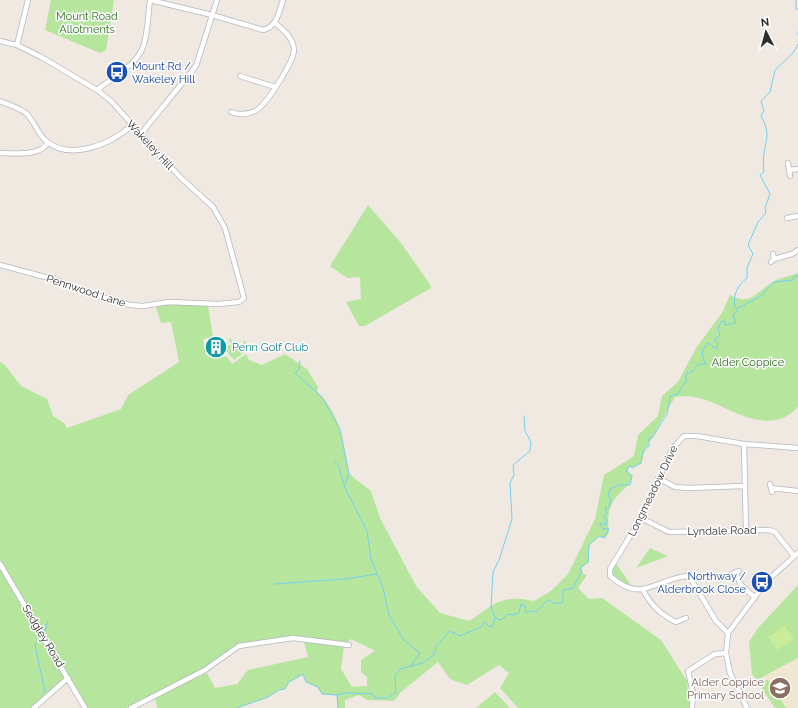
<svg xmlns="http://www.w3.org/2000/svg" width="798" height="708" font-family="Raleway,sans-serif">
	<rect width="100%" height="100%" fill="#efe9e1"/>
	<path fill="#f0e6d1" d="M798,658V708H775L756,680Z"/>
	<path fill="#b6e59e" d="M51,0H114L106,50L100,53L45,30Z
		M368,205L401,243L431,286V288L365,326H359L346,302L361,299L360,277L347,278L330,266Z
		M798,273V407C793,412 786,417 780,419C742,429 713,390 675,397L645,450L641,463L632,468L631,466L629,468L628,471L633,476C630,485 626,487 620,493C608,504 607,518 609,532L605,538L599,536L589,545V562L581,568L582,573L587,575L578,588L589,599L602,598L661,640L687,681L690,708H518L500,688L509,673L499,665L467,685L450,679L438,662L401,692L394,701L367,700L359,695L345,700V708H338L337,695L322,694L317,687L306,682L303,675L289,682L285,689L279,690L268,697L237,708H157L155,697L207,673L215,688L237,684L248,670L308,657L304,642L344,646L341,669L352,687L367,686V677L361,672V660L375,651L351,639L346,643L295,636L237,644L204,668L126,708H87L0,559V362L5,365L21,386L47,399L53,416L64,423L67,428L121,409L128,395L179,362L171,322L161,323L156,307L168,304L208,306L213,337L203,339L206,355L227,357L232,364L246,354L249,360L262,365L285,354L307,369L318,387L317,392C340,412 344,446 349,474L371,491L380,518L416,586L440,613L469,621C495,604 500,594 534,601L551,591L568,574L595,519L604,475L634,456L638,435L658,416L662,396L678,382L696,348L722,313L730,295C751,306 755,293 771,283C778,278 790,276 798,273Z
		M231,338L234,346L241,348L244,340L248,344L243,353L234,360L228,353L227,346L232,344L228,340Z
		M650,548L668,556L636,568Z
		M616,563L632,587L612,575L613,567Z
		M0,568L65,678L31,708H0Z
		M798,585V658L757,680H768L786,708H775L752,674L749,642L758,628Z
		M495,692L510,708H476Z"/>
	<path fill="#c9ec9a" d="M785,626L794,639L777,650L768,637Z"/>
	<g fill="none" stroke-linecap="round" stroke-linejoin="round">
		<path stroke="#75cff0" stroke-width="1" d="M796,0V9H798
			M798,32V35
			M738,308L761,296L774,282L793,280L795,276H798
			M300,361L299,369L295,373L322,397L340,429L349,474L344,486L367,531L371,559L383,588L389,615L404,640L420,653L411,666
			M334,461L338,465L344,485
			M274,584L345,579L377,574
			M495,617L491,608L493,572L499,560L512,519L510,483L514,475L513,465L530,451L531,442L525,431L524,416
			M44,634L48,621
			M41,638L35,645L45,692
			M337,695L338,708
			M237,708L268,697L279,690L285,689L289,682L303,674L306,682L318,687L322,694L337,695L345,693L373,694L375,698H388L396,692L395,676L400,669L422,663L434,655L436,646L450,631L460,636L481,627L485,622L488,626H493L495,618L501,620L508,614L513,615L519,613L521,604L525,606L526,613L530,611L536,612L548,600L556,604L563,602V590L573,588L582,571L580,568L588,562L589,545L599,536L604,538L609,529H603L600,525L601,523L606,525L607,520L604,517L607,513L605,508H608L611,501L608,495L610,489L619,485H630L632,476L626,471L628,467L631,466L632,468L641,463L643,451L649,446V438H652L667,414L670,396L678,394L686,381V374L692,372L698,364H706C701,356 701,350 708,343L715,348H717L718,343L714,340L720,335L718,328L722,321H725V325L736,323L733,314L737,312C737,310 736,308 735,306C732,295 739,284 747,278V268L753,254L748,245L758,222L766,213L765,208L770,194L760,175L764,172C762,159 765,149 767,136C768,130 763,120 761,115L764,111L761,101L770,92L775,70L793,53L798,44"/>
		<g stroke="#b4b7c1" stroke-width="6">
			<path id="minor" d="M150,0L212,15L263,30C277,27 279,12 283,0
				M0,41L17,45L41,57L97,90L111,101L180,177L213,207L225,228L244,298L239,302L218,304L169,302L143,306L130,305L91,294L56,280L0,265
				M17,45L28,0
				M240,76L275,87
				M97,90C112,78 136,66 143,47C148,33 148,15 150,0
				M0,101C8,105 21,108 27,114C34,122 38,133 45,140C69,162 111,144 131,126
				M231,112C239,115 247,115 255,111C266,106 294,61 294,50C293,37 283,30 275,23
				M140,135L196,66L217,0
				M0,153C14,153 41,157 48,142
				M788,163L790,176
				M789,170L798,169
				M787,218L798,216
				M774,259L792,254L798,250
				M771,262L774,259L773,254
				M744,444L746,530
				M658,478L675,487L689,488L744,486
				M770,484L772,492
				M771,488L798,491
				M641,518L669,532L769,530L775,532L794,556
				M0,564L85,708
				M732,574L739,571
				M736,574L741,585L754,597
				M643,590C651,605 660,614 676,622L686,618
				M728,633L716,621L691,579L687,576C653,580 642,604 610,576V569L641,518L672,449L684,436H697L744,444L798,448
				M34,708L68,678
				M131,708L205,670L239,646L293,638L349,645
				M692,708L693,693L688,671L715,654L726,653
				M747,708L730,673L726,653L728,633L767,581L798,553"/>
		</g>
		<use href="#minor" stroke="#fff" stroke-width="4.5"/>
	</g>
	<defs>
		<g id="bus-disc" transform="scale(1.15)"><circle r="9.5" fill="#1a4fb4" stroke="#fff"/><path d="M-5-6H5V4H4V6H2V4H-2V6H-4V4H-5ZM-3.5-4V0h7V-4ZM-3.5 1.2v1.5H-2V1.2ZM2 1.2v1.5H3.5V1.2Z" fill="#fff"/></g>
		<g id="building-disc" transform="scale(1.15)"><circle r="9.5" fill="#0f9aa8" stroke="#fff"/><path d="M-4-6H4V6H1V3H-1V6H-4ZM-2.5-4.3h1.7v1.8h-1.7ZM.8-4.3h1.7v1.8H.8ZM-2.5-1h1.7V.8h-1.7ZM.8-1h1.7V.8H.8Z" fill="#fff"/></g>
		<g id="school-disc" transform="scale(1.15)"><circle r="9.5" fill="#8d6e63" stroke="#fff"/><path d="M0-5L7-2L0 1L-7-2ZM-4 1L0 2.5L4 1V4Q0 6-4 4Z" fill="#fff"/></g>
	</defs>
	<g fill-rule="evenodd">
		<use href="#bus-disc" x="117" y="72"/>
		<use href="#building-disc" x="216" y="347"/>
		<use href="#bus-disc" x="762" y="582"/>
		<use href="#school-disc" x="780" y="688"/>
	</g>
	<g text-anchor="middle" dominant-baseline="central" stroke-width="3" stroke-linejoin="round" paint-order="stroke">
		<g font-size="11" fill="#2c6e1b" stroke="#fff">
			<text x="87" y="16">Mount Road<tspan x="87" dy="13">Allotments</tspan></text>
			<text x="748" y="362">Alder Coppice</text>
		</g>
		<g font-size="11" fill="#164399" stroke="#fff" text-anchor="start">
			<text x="132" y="66">Mount Rd /<tspan x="132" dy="13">Wakeley Hill</tspan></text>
			<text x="746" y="576" text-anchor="end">Northway /<tspan x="746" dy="13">Alderbrook Close</tspan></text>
		</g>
		<g font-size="11" fill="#2e2e2e" stroke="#fff">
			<text transform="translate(150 145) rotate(47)">Wakeley Hill</text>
			<text transform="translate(86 291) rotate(18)">Pennwood Lane</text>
			<text transform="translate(653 491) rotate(-64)">Longmeadow Drive</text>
			<text transform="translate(722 531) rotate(-1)">Lyndale Road</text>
			<text transform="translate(43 636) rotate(59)">Sedgley Road</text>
		</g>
		<g font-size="11" fill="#0d838f" stroke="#fff" text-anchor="start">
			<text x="232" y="347">Penn Golf Club</text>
		</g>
		<g font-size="11" fill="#785e54" stroke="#fff" text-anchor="end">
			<text x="764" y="682">Alder Coppice<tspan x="764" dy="13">Primary School</tspan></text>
		</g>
	</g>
	<g transform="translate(766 32) rotate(354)" stroke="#ffffff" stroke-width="3" paint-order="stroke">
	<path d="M0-3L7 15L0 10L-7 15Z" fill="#2e2e2e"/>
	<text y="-6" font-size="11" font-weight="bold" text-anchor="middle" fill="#2e2e2e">N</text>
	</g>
</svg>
